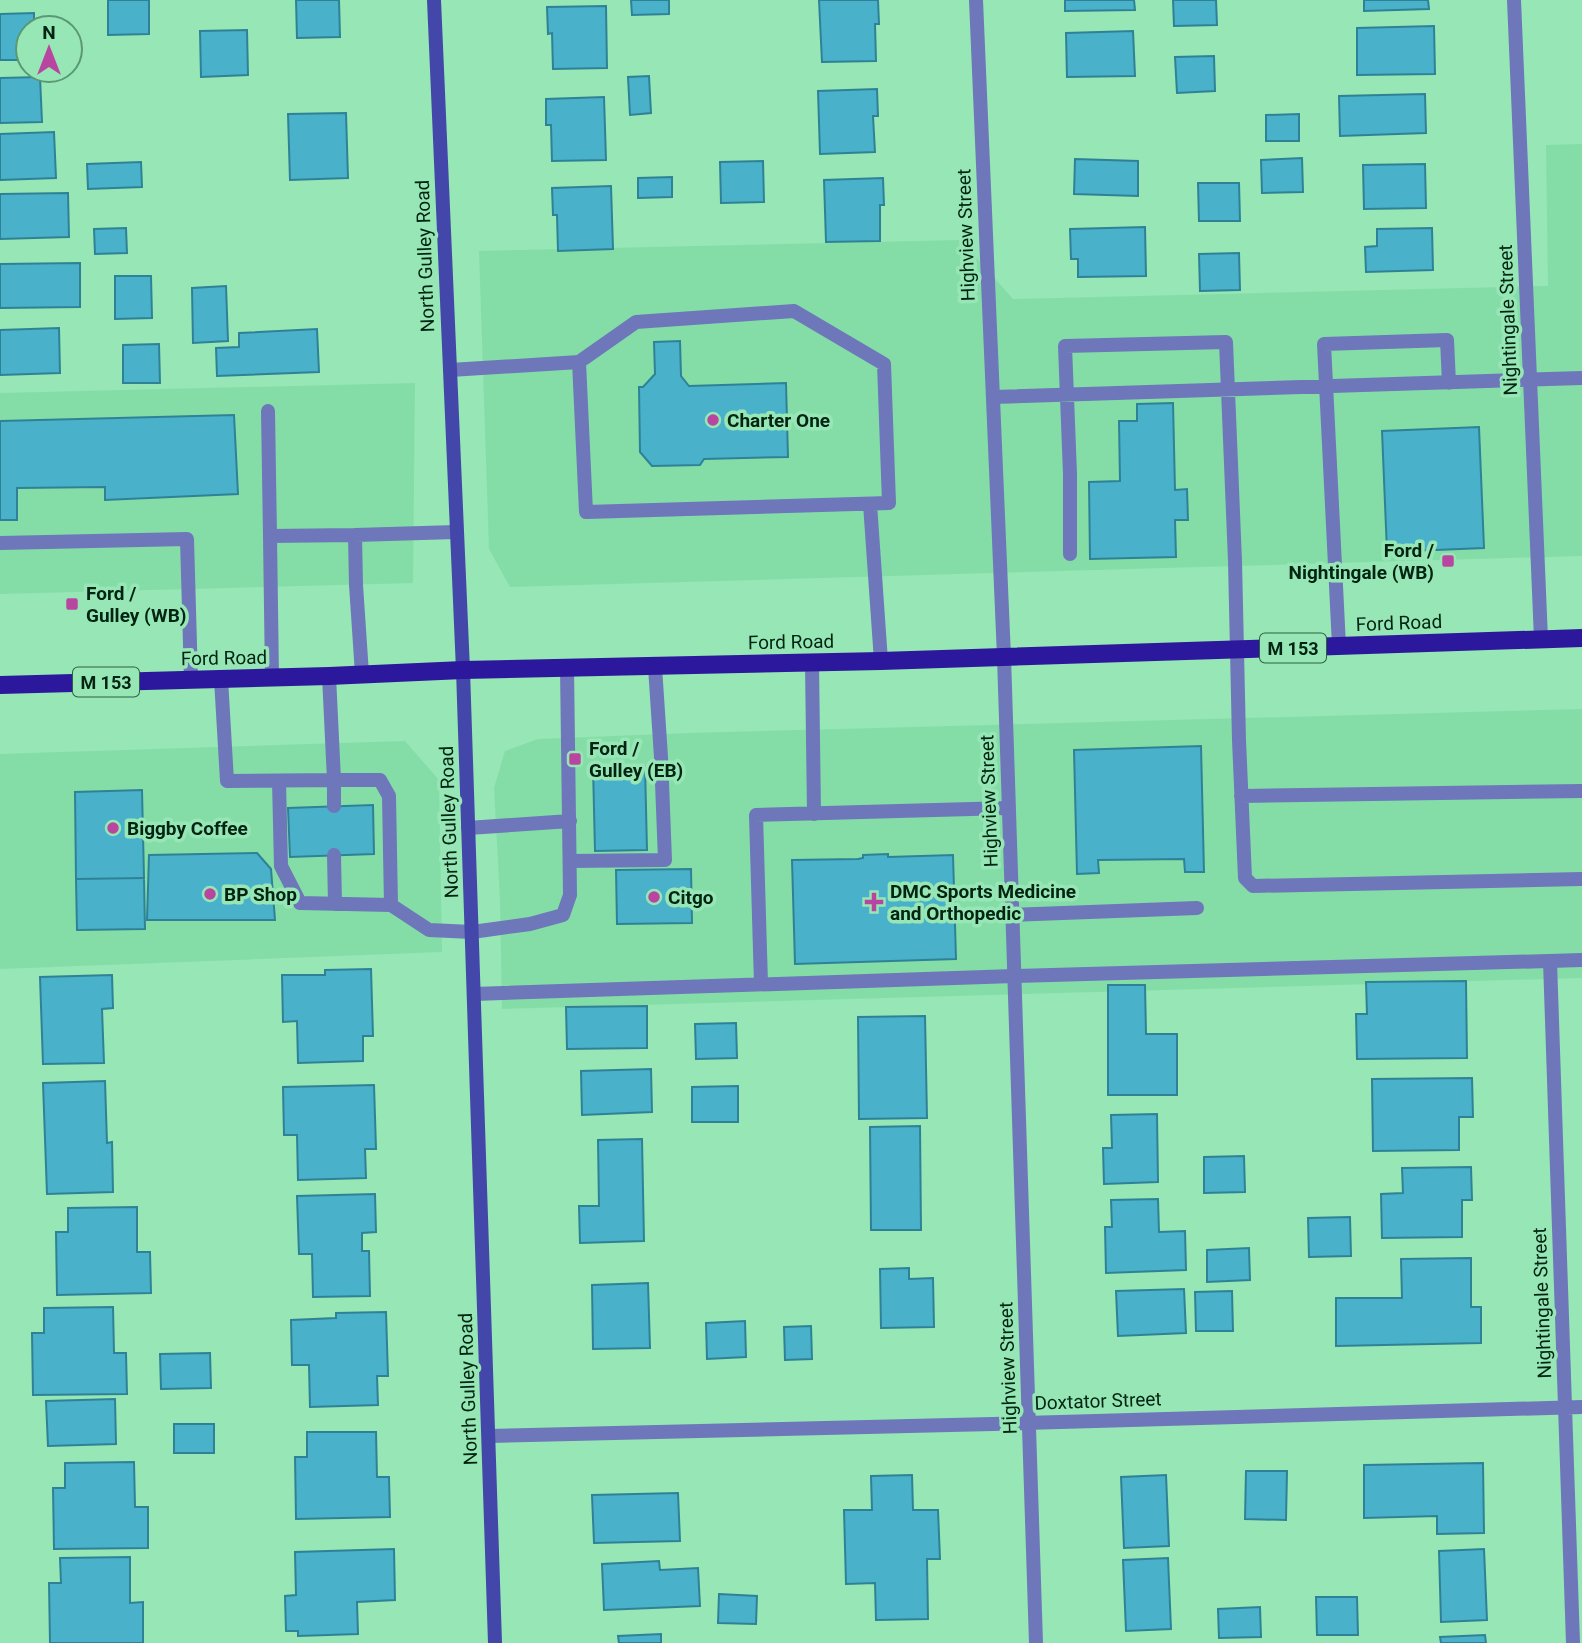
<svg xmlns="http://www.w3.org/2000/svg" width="1582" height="1643" font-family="Roboto,sans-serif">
	<rect width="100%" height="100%" fill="#97e6b5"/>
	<path fill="#84dda7" d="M1582,144V556L510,587L489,549L479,251L961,240L1013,299L1548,286L1546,145Z
		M415,383L413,583L0,594V393Z
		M1582,709V978L502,1009L500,900L494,788L505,751L538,739L689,733Z
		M405,741L439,780L442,952L0,969V754Z"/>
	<path fill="#49b1ca" stroke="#2f8296" stroke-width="2" d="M108,0H149V34L108,35Z
		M296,0H339L340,37L297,38Z
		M631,0H669V14L632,15Z
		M819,0H878L879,24H875L876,61L822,62Z
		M1065,0H1134L1135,10L1065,11Z
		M1173,0H1216L1217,25L1174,26Z
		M1364,0H1428L1429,9L1364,11Z
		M606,6L607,68L553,69L552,33L548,34L547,7Z
		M34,13V28H28V60H0V14Z
		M1434,26L1435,74L1357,75V28Z
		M247,30L248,75L201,77L200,31Z
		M1133,31L1135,76L1067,77L1066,33Z
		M1214,56L1215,91L1177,93L1175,57Z
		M649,76L651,113L630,115L628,77Z
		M40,77L42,122L0,123V78Z
		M877,89L878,116H873L875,152L820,154L818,91Z
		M1425,94L1426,133L1340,136L1339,96Z
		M604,97L606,160L552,161L551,125H546V99Z
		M346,113L348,178L290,180L288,114Z
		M1299,114V141H1266V115Z
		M54,132L56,178L0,180V134Z
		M1302,158L1303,192L1262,193L1261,160Z
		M1075,159L1138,161V196L1074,194Z
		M763,161L764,202L721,203L720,162Z
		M141,162L142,187L88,189L87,164Z
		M1425,164L1426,208L1364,209L1363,165Z
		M672,177V197L638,198V178Z
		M883,178L884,205H880V241L826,242L824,180Z
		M1198,183H1239L1240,221H1199Z
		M611,186L613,249L558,251L557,215H553L552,188Z
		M68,193L69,237L0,239V194Z
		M1145,227L1146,276L1078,277V259H1071L1070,229Z
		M126,228L127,253L95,254L94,229Z
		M1432,228L1433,270L1366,272L1365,247L1377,246V229Z
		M1239,253L1240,290L1200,291L1199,254Z
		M80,263V307L0,308V264Z
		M115,276H151L152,318L115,319Z
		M226,286L228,341L193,343L192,288Z
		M59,328L60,373L0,375V330Z
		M317,329L319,372L217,376L216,348L239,347V333Z
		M680,341L681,376L689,386L786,383L788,457L704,459L700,465L652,466L640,452L639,387H643L655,374L654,342Z
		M159,344L160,383H123V345Z
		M1173,403L1175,490L1187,489L1188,520H1175L1176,557L1090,559L1089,482L1120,481L1119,421H1137V404Z
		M234,415L238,494L105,500V487L17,488V520H0V421Z
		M1479,427L1484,548L1387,552L1382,431Z
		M1201,746L1204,872H1185L1184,859L1098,860L1099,873L1077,874L1074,750Z
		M645,766L647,850L595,851L593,767Z
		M142,790L144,878L76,879L75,792Z
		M373,805L374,854L290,857L288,808Z
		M257,853L271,869L275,920H147L149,855Z
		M888,854V857L953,855L956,959L795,964L792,860L858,859L863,858V855Z
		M691,869L692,923L617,924L616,870Z
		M144,878L145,929L77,930L76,879Z
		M371,969L373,1036H363V1061L298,1063L297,1021L283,1022L282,975H325V970Z
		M112,975L113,1008L102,1009L104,1063L43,1064L40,977Z
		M1466,981L1467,1058L1357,1059L1356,1014H1367L1366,982Z
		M1108,985H1145L1146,1034H1177V1095H1108Z
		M647,1006V1048L567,1049L566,1007Z
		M925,1016L927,1118L859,1119L858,1017Z
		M736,1023L737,1058L696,1059L695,1024Z
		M651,1069L652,1112L582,1115L581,1071Z
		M1472,1078L1473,1117H1459V1150L1373,1151L1372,1079Z
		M105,1081L107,1143L112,1142L113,1192L47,1194L43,1083Z
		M374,1085L376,1149H365L366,1178L298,1180L297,1135H284L283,1087Z
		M738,1086V1122H692V1087Z
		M1157,1114L1158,1182L1104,1184L1103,1148H1112L1111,1115Z
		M920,1126L921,1230H871L870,1127Z
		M642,1139L644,1241L580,1243L579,1206H599L598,1140Z
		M1244,1156L1245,1192L1204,1193V1157Z
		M1471,1167L1472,1200H1462V1237L1382,1238L1381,1194L1403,1193L1402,1168Z
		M375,1194L376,1232L362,1233V1251H369L370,1296L313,1297L312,1254H299L297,1196Z
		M1158,1199L1159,1232L1185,1231L1186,1270L1106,1273L1105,1227H1112L1111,1200Z
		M137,1207V1252H150L151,1293L57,1295L56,1232H68V1208Z
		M1350,1217L1351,1256L1309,1257L1308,1218Z
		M1249,1248L1250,1280L1207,1282V1250Z
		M1471,1258V1307H1481V1343L1336,1346V1298H1402L1401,1259Z
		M909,1268V1279L933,1278L934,1327L881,1328L880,1269Z
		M648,1283L650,1348L593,1349L592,1285Z
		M1184,1289L1186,1333L1118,1336L1116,1291Z
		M1232,1291L1233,1331H1196L1195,1292Z
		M113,1307L114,1353H126L127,1394L33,1395L32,1333H44V1308Z
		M386,1312L388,1376H377L378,1405L310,1407L309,1365H292L291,1320L336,1318V1313Z
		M745,1321L746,1357L707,1359L706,1323Z
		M811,1326L812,1359L785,1360L784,1327Z
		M210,1353L211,1388L161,1389L160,1354Z
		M115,1399L116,1444L48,1446L46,1401Z
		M174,1424H214V1453H174Z
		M307,1432H376L377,1477H389L390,1517L296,1519L295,1457H307Z
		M134,1462L135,1507H148V1548L54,1549L53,1488H65V1463Z
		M1483,1463L1484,1533L1437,1534V1516L1364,1518V1465Z
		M1246,1471H1287L1286,1520L1245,1519Z
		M912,1475L913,1510H938L940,1559H927L928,1619L876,1620L875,1583L846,1584L844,1510H872L871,1476Z
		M1166,1475L1169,1546L1124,1548L1121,1477Z
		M678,1493L680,1541L594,1543L592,1495Z
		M394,1549L395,1600L357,1602L358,1634L298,1636V1631H286L285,1596L296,1595L295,1552Z
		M1484,1549L1487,1620L1441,1622L1439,1551Z
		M130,1557V1603L143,1602V1643H50L49,1583H61L60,1558Z
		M1168,1558L1171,1629L1126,1631L1123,1560Z
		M659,1561L660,1570L698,1568L700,1606L604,1610L602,1564Z
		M719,1594L757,1596L756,1624L718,1623Z
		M1316,1597H1357L1358,1635H1317Z
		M1260,1607L1261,1637L1219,1638L1218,1609Z
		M661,1634V1643H619L618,1636Z
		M1485,1635L1486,1643H1441L1440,1637Z"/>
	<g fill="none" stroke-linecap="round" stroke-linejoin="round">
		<path stroke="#6e77ba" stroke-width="14" d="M450,370L579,362L636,322L794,311L884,364L889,503L586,512L579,362
			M993,397L1582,378
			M268,411L270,536
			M870,504L881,661
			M355,535L456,532
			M0,543L187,539L191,680
			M1070,554V474L1065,346L1226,342L1235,561L1239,740L1245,878L1253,886L1582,879
			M1339,646L1324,344L1447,340L1449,383
			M812,663L814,814
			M272,678L270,536L355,535L356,585L362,674
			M221,679L227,781L334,780L329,676
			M279,781L281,866L300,903L391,905
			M1241,796L1582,791
			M334,806V780H380L389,796L391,905L429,930L472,932L530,924L563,915L570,895L567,668
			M468,828L570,821
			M334,855L335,904
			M570,861L665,860L661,757L655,667
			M1012,915L1197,908
			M761,984L756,815L1008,808
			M474,994L1014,976L1582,960"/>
		<path stroke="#6e77ba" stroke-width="14" d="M976,0L1004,657L1036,1643
			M1514,0L1541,639
			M1550,961L1573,1643
			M489,1436L993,1424L1582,1407"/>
		<path stroke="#4347aa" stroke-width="14" d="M434,0L463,670L495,1643"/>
		<path stroke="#2c189c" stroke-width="18" d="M0,685L329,676L463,670L881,661L1582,638"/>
	</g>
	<g fill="#b846a1" stroke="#97e6b5" stroke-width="2.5">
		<circle cx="713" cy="420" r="7"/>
		<rect x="1441" y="554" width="14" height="14" rx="3.5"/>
		<rect x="65" y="597" width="14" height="14" rx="3.5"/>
		<rect x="568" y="752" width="14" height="14" rx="3.5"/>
		<circle cx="113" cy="828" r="7"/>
		<circle cx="210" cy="894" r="7"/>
		<circle cx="654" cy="897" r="7"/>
		<path d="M870.5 891.5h7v7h7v7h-7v7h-7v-7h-7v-7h7z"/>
	</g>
	<g text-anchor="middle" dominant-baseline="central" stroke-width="7" stroke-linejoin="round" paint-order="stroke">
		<g fill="#97e6b5" stroke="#2f5e43" stroke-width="2">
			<rect x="1260" y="633.5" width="66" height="29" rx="5"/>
			<rect x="73" y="667.5" width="66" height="29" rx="5"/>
		</g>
		<g font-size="18" font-weight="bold" fill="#022412">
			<text x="1293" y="648">M 153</text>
			<text x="106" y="682">M 153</text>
		</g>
		<g font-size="19" fill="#022412" stroke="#97e6b5">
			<text transform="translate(966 235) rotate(-92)">Highview Street</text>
			<text transform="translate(425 256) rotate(-92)">North Gulley Road</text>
			<text transform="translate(1508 320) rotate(-92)">Nightingale Street</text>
			<text transform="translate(1399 623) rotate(-2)">Ford Road</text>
			<text transform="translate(791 642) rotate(-1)">Ford Road</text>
			<text transform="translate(224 658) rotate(-1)">Ford Road</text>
			<text transform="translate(989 801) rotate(-92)">Highview Street</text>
			<text transform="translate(449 822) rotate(-92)">North Gulley Road</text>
			<text transform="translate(1542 1303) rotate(-92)">Nightingale Street</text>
			<text transform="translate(1008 1368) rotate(-92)">Highview Street</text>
			<text transform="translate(468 1389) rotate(-92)">North Gulley Road</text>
			<text transform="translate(1098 1401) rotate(-2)">Doxtator Street</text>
		</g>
		<g font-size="19" font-weight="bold" fill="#022412" stroke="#97e6b5" text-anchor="start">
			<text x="727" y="420">Charter One</text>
			<text x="1434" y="550" text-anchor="end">Ford /<tspan x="1434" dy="22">Nightingale (WB)</tspan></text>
			<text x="86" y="593">Ford /<tspan x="86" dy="22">Gulley (WB)</tspan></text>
			<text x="589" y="748">Ford /<tspan x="589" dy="22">Gulley (EB)</tspan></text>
			<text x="127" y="828">Biggby Coffee</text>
			<text x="890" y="891">DMC Sports Medicine<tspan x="890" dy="22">and Orthopedic</tspan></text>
			<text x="224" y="894">BP Shop</text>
			<text x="668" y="897">Citgo</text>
		</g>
	</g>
	<g transform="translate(49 49)"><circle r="33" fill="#97e6b5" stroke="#5b9874" stroke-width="2"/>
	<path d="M0-5L12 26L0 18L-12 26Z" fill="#b846a1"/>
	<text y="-10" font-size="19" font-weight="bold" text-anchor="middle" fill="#022412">N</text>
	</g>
</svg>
